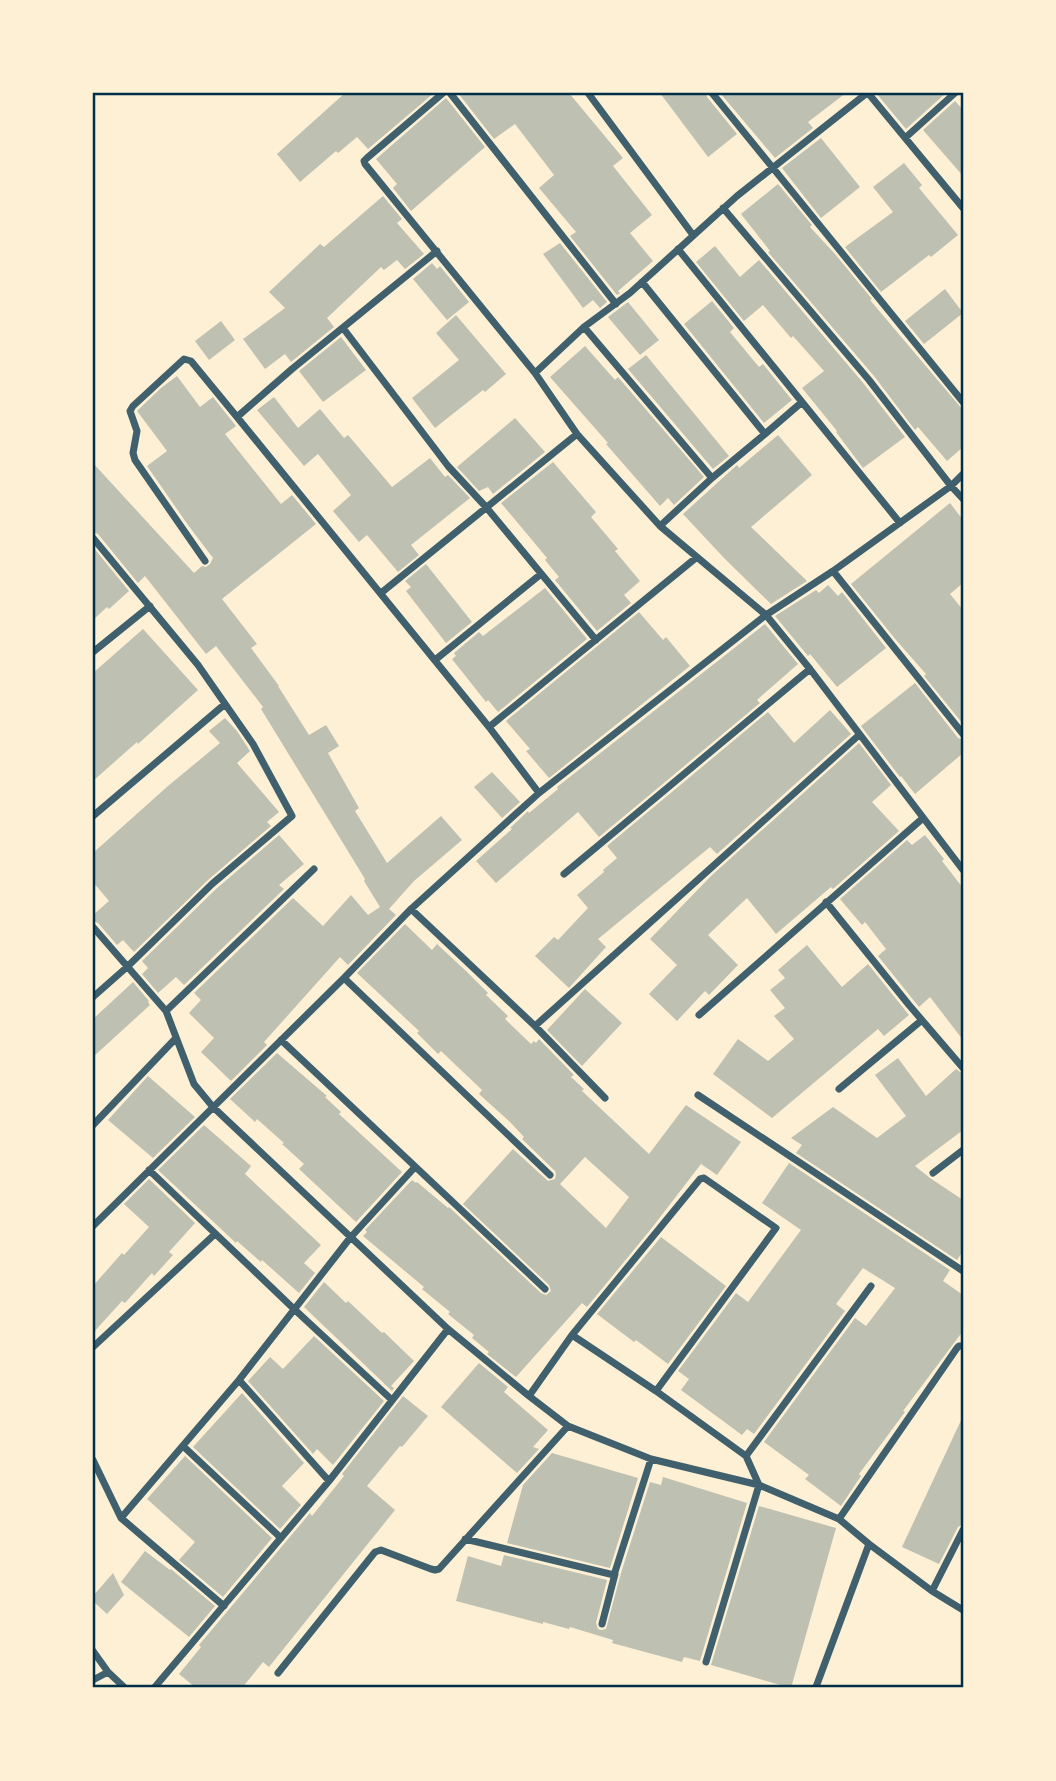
<svg xmlns="http://www.w3.org/2000/svg" width="1056" height="1781" font-family="Mulish,sans-serif">
	<rect width="100%" height="100%" fill="#fdf0d5"/>
	<path fill="#bec0b2" fill-rule="evenodd" d="M345,93H434L368,149L357,137L338,153L336,151L300,182L277,154Z
		M458,93H569L623,158L613,166L652,215L630,233L653,261L618,291L620,293L617,295L570,236L576,232L539,188L554,175L515,124L494,139Z
		M660,93H706L707,97L737,134L708,157Z
		M720,93H846L808,122L813,128L775,158Z
		M876,93H946L906,129Z
		M446,98L485,147L411,211L393,188L397,184L376,159Z
		M955,101L963,110V176L923,130Z
		M821,138L860,187L821,218L782,168Z
		M904,163L922,185L919,188L958,235L931,257L929,255L881,292L845,247L893,212L873,187Z
		M778,184L812,225L810,227L835,254L872,299L870,300L963,410V447L947,461L918,427L915,430L874,376L768,252L770,251L741,214Z
		M383,196L402,219L397,223L424,254L405,269L397,260L384,270L381,267L327,318L334,327L291,362L285,354L265,369L243,339L285,308L269,292L320,244L324,247Z
		M560,243L607,302L600,308L593,300L583,308L543,254Z
		M715,246L740,277L759,260L864,384L905,437L863,468L836,432L837,431L802,388L824,371L793,336L791,338L763,305L744,321L696,262Z
		M432,263L437,269L440,266L469,302L447,320L413,279Z
		M945,289L963,313L924,344L905,321Z
		M712,301L734,328L730,332L759,367L763,364L792,400L764,423L684,324Z
		M628,302L659,340L640,355L608,317Z
		M456,315L506,374L485,392L483,390L435,428L412,398L459,360L436,333Z
		M221,321L235,340L209,360L195,341Z
		M341,337L366,370L323,402L299,371Z
		M585,346L615,380L618,377L704,477L674,505L668,498L660,506L606,444L608,443L550,377Z
		M646,355L729,456L713,469L628,369Z
		M177,376L200,407L213,397L232,421L236,426L225,434L281,504L292,495L316,524L222,599L257,644L251,648L279,686H278L309,735L326,725L339,746L328,753L359,808L355,811L387,863L441,816L462,840L414,881L389,909L396,915L348,965L340,957L264,1042L267,1045L231,1081L201,1052L214,1038L189,1013L201,1000L194,993L293,898L323,926L351,895L368,915L380,907L364,881L365,879L261,709L263,707L216,646L206,654L145,576L138,583L98,534L93,532V463L194,573L202,566L206,567L210,564L213,558L188,525L147,466L167,451L137,411L161,388Z
		M274,397L298,428L320,409L344,438L348,435L392,487L430,458L445,477L448,475L470,498L411,545L419,555L398,572L367,535L359,542L333,511L351,495L318,454L304,466L257,410Z
		M515,418L545,452L493,494L488,487L479,491L457,467Z
		M778,435L812,475L751,527L807,581L771,604L724,558L683,514L737,465L739,468Z
		M553,462L596,512L591,517L618,549L615,551L640,581L624,595L631,603L597,631L555,580L559,577L545,560L547,558L501,503Z
		M950,503L963,520V583L950,594L963,610V724L924,676L926,674L896,640L851,584Z
		M93,547L129,591L109,609L107,607L93,620Z
		M426,564L472,622L446,643L406,591L411,587L405,581Z
		M828,585L838,596L842,592L886,648L837,687L810,654L808,656L775,616L816,590L819,593Z
		M545,588L587,639L498,712L488,700L486,702L452,659L456,656L454,653L479,632L483,636Z
		M639,612L663,640L666,637L690,666L549,778L526,751L530,749L506,721Z
		M765,624L798,664L757,700L760,703L599,837L578,812L496,883L476,861L512,829L510,828L528,811L529,813L558,789L557,787Z
		M143,629L198,690L138,744L137,742L93,781V673Z
		M915,683L958,738L963,740V753L915,794L901,776L900,777L861,726Z
		M830,710L851,734L717,854L710,847L598,939L606,947L569,988L535,956L554,937L558,940L588,908L577,895L604,872L603,870L617,858L607,846L768,712L794,743Z
		M225,718L237,731L250,751L237,763L279,812L267,822L271,826L208,880L134,952L123,940L117,945L98,923L93,921V915L109,901L93,882V853L168,786L220,743L209,731Z
		M859,743L891,785L872,802L899,831L833,889L831,887L776,934L747,898L708,935L738,965L709,995L705,991L677,1021L649,994L677,965L650,939L711,876Z
		M492,772L520,802L502,818L474,787Z
		M279,835L304,864L279,885L284,889L184,985L176,977L158,993L142,974L148,968L142,961L216,889Z
		M925,835L944,859L942,861L963,888V1040L930,997L919,1007L878,956L886,949L865,922L862,925L840,899L907,840L912,845Z
		M405,924L432,950L437,944L466,971L488,993L486,995L508,1016L505,1019L531,1044L534,1041L536,1043L539,1039L574,1075L571,1077L584,1089L582,1091L649,1154L686,1105L741,1142L717,1175L701,1164L651,1229L587,1307L582,1303L516,1377L487,1354L489,1352L472,1338L474,1335L448,1314L450,1312L422,1289L424,1287L363,1236L367,1232L365,1230L412,1180L416,1183L417,1182L448,1208L449,1207L541,1293L546,1295L551,1291L549,1285L463,1204L513,1149L548,1181L555,1179L556,1174L555,1171L522,1139L524,1137L511,1123L479,1094L482,1090L441,1051L438,1054L417,1033L419,1031L357,973ZM585,1157L629,1197L606,1228L560,1184Z
		M807,945L842,987L868,964L909,1015L884,1036L878,1029L772,1118L713,1074L738,1039L768,1061L794,1039L774,1016L785,1008L770,990L785,978L778,970Z
		M133,982L149,1001L148,1002L150,1005L93,1057V1019Z
		M585,989L622,1023L582,1066L547,1030Z
		M277,1053L327,1096L325,1097L341,1112L339,1114L402,1172L356,1222L299,1169L304,1164L282,1144L284,1143L257,1119L255,1122L230,1099Z
		M898,1058L926,1096L956,1069L963,1074V1130L915,1166L930,1178L963,1200V1251L957,1260L796,1153L802,1145L791,1138L833,1107L877,1138L906,1116L875,1075Z
		M148,1076L195,1117L153,1158L108,1120Z
		M204,1125L251,1166L245,1174L321,1245L304,1263L315,1273L299,1293L262,1260L261,1262L237,1241L236,1243L158,1170Z
		M789,1163L950,1270L943,1281L963,1295V1331L903,1411L905,1412L859,1474L861,1476L841,1506L805,1479L809,1475L764,1442L855,1318L866,1326L895,1288L863,1268L836,1304L845,1311L754,1434L747,1429L742,1435L681,1390L689,1379L678,1371L736,1293L748,1302L801,1230L762,1203Z
		M149,1179L195,1223L169,1252L173,1255L154,1276L152,1273L125,1303L122,1301L93,1333V1286L122,1253L124,1255L149,1227L124,1204Z
		M661,1237L726,1286L668,1364L636,1340L634,1342L597,1314Z
		M324,1282L346,1303L348,1301L382,1333L384,1332L414,1361L391,1386L394,1388L392,1391L304,1307Z
		M314,1336L384,1401L333,1465L317,1449L313,1454L248,1381L270,1357L283,1369Z
		M479,1363L508,1387L504,1392L548,1430L533,1447L539,1449L517,1473L441,1407Z
		M242,1393L304,1463L282,1486L301,1505L280,1529L193,1447Z
		M403,1396L428,1416L402,1447L400,1446L367,1486L395,1510L269,1667L263,1662L242,1688H196L179,1674L201,1647L199,1645L310,1513L312,1516L344,1476L342,1474Z
		M963,1416V1524L958,1527L939,1564L902,1547Z
		M552,1453L638,1478L610,1568L507,1543L523,1485Z
		M185,1456L272,1538L223,1597L179,1560L195,1542L147,1499Z
		M663,1477L747,1503L700,1661L684,1657L682,1662L612,1643L613,1640L570,1627L569,1629L543,1622V1624L456,1601L468,1556L501,1566L504,1555L607,1580L596,1623L598,1629L601,1630L606,1629L621,1573L650,1482L661,1485Z
		M759,1506L836,1528L791,1688L711,1665Z
		M145,1551L170,1570L171,1569L215,1606L189,1637L121,1582Z
		M113,1573L124,1595L107,1614L93,1601V1596Z"/>
	<g fill="none" stroke-linecap="round" stroke-linejoin="round">
		<path stroke="#3f606c" stroke-width="7" d="M443,93L367,158L364,161L365,164L535,373L577,434L660,526L766,615L810,669L963,870
			M450,93L616,304
			M588,93L693,235
			M712,93L963,402
			M868,93L963,208
			M905,138L955,93
			M723,208L869,380L951,486L963,499
			M678,249L900,523
			M437,251L292,369L237,417L489,727L539,793
			M642,282L765,434L712,478L660,526
			M584,327L712,478
			M343,328L448,466L486,507L596,640
			M535,373L584,327L630,293L737,196L867,93
			M765,434L802,402
			M93,538L198,665L253,744L292,816L212,884L127,967L93,997
			M205,561L135,460L133,453L137,431L130,411L133,406L184,359L191,361L237,417
			M833,571L963,734
			M381,593L577,434
			M93,652L150,606
			M435,660L541,574
			M489,727L697,557
			M93,816L225,704
			M564,874L810,669
			M826,902L909,1005L963,1068
			M411,909L535,1026L605,1098
			M93,927L166,1011L194,1084L213,1107L448,1329L529,1396L568,1426L651,1459L759,1485L706,1662
			M344,978L550,1175
			M166,1011L314,869
			M699,1015L923,818
			M535,1026L859,735
			M281,1040L545,1289
			M839,1089L922,1020
			M698,1095L963,1271
			M93,1125L176,1038
			M149,1170L294,1309L392,1400
			M933,1173L963,1150
			M93,1226L344,978L411,909L539,793L766,615L833,571L951,486L963,474
			M572,1335L656,1391L746,1456L759,1485L839,1519L869,1544L932,1591L963,1610
			M93,1347L215,1234
			M239,1380L329,1481
			M529,1396L572,1335L700,1179L704,1178L776,1228L656,1391
			M183,1446L281,1538
			M746,1456L871,1286
			M93,1460L121,1518L224,1606
			M121,1518L239,1380L350,1238L415,1167
			M839,1519L957,1348L959,1346H963
			M465,1539L614,1575L651,1459
			M932,1591L963,1530
			M602,1624L615,1574
			M93,1651L108,1672L125,1688
			M278,1673L375,1552L381,1550L431,1569L435,1570L439,1569L568,1426
			M93,1680L108,1672
			M816,1687L869,1544
			M154,1688L329,1481L448,1329"/>
	</g>
	<rect width="1056" height="1781" fill="none" stroke="#fdf0d5" stroke-width="189"/>
	<rect x="94" y="94" width="868" height="1592" fill="none" stroke="#003049" stroke-width="2.5"/>
</svg>
